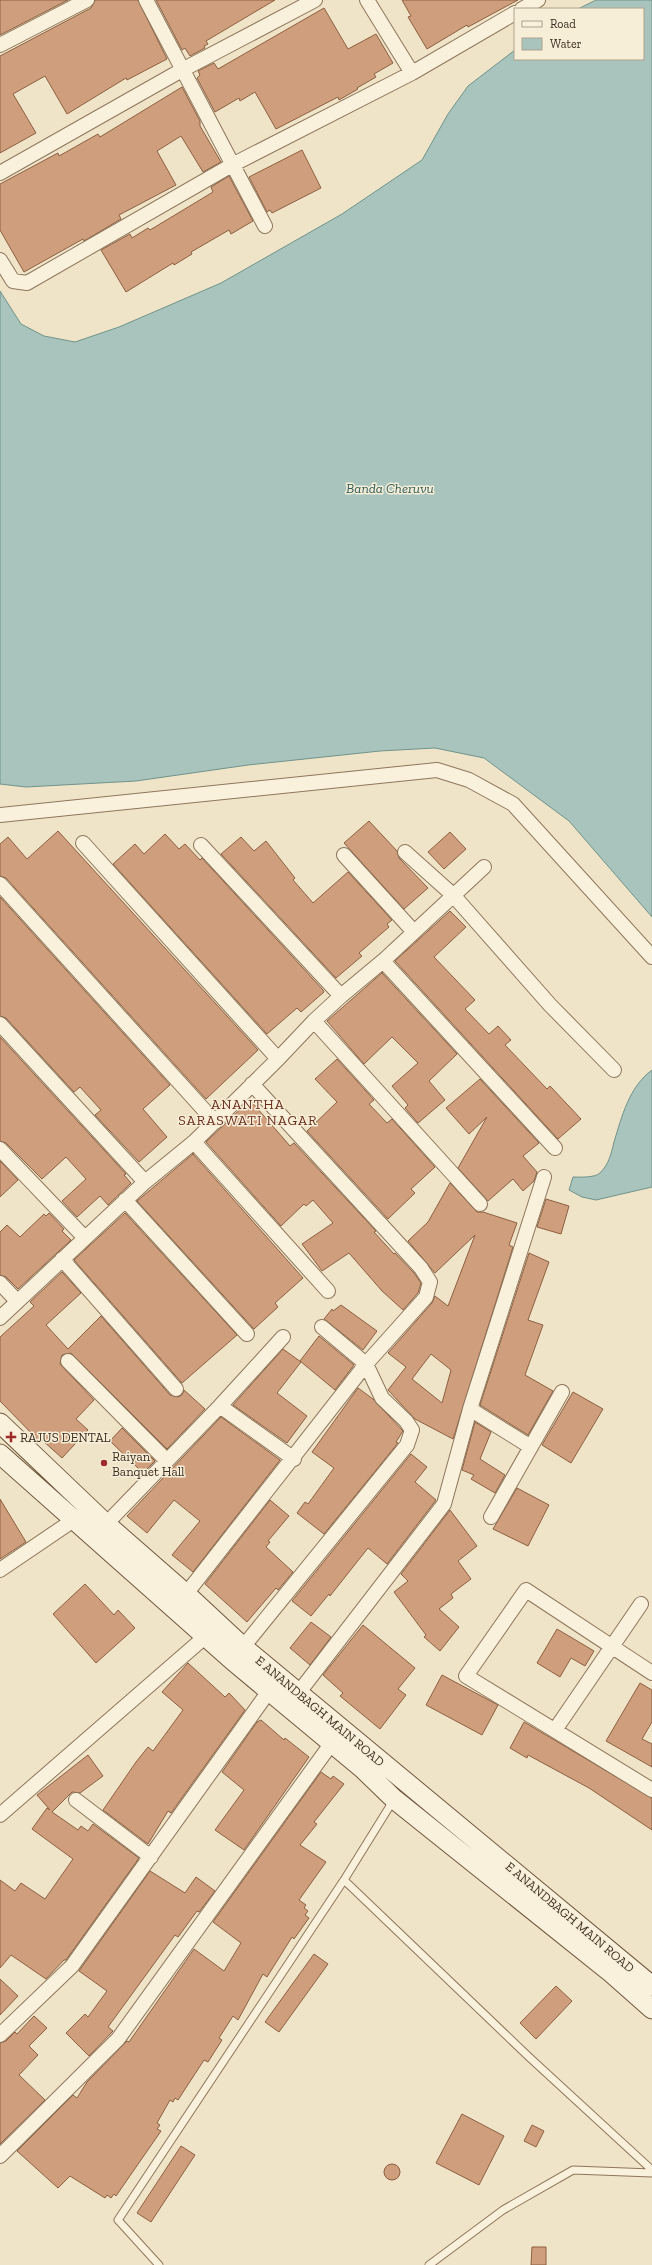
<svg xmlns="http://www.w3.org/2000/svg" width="652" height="2265" font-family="'Zilla Slab',serif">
	<rect width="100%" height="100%" fill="#f0e4c8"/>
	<path fill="#a9c4bc" stroke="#6f938a" d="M596,0H652V917L569,821L484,758L435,748L380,751L248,765L136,781L26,787L0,784V291L21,324L44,336L75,342L119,327L221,283L342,214L422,160L448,114L468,86L515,50V59H643V9H578Z
		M652,1070V1187L596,1200L582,1197L569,1190L573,1177C581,1177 594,1178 600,1173C609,1164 611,1154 614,1142C622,1116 629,1087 652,1070Z"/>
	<path fill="#cf9f7d" stroke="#8d5f41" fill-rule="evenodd" d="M0,0H68L0,35Z
		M95,0H138L167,59L127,80L126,78L108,89L67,114L45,76L13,94L36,133L0,153V56L91,8Z
		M156,0H275L206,41L208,44L204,46L205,48L190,56L185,48L182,50Z
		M402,0H518L468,27L467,25L427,49L408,17L411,16Z
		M324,8L348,49L376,34L393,63L374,74L376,77L357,88L358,89L339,100L338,97L276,129L255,92L240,101L239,98L215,112L197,78L200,75L198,71L214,63L218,69Z
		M182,87L200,121V126L221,162L203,172L181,136L157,151L176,185L119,215L121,219L84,241L83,239L24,272L0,230V184L58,153L59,156L98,134L100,137Z
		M302,150L321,188L272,213L270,210L267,212L249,177Z
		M229,176L253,221L231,234L229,230L191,252L192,254L174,265L173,263L126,292L101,250L130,234L132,238L148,228L150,230L213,192L211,187Z
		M369,821L397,851L399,858L428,888L404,909L344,843Z
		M58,831L258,1050L206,1099L6,878L0,876V844L8,837L27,859Z
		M450,832L466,849L444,869L428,852Z
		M165,834L179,849L185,844L200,860L202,858L323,990L324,992L301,1012L297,1008L267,1034L113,864L135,844L144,854Z
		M241,837L254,851L266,841L295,878L293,880L313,903L348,872L392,920L387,924L389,927L359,953L362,956L336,978L221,854Z
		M0,897L170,1085L143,1109L167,1137L139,1162L95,1115L101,1110L80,1087L74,1092L6,1018L0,1016Z
		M450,911L466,927L434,957L475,1000L465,1009L489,1034L498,1026L511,1040L505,1045L547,1089L550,1086L581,1119L558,1139L395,961Z
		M382,973L457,1054L429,1081L445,1100L418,1123L405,1108L408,1105L392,1086L418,1063L392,1037L364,1064L327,1021Z
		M0,1037L126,1174L124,1175L131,1183L108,1205L100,1196L77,1217L62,1201L86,1179L66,1157L42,1179L6,1143L0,1141Z
		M337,1059L374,1100L369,1104L387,1123L392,1119L435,1167L411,1189L415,1193L388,1219L307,1131L337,1102L315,1079Z
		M480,1079L539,1143L523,1156L537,1172L534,1181L523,1191L513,1179L488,1201L458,1168L487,1117L469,1134L446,1108Z
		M250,1100L290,1146L294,1143L376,1231L374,1232L394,1254L395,1253L414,1273L421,1283L418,1293L403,1310L382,1291L349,1253L322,1271L302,1244L333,1223L313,1200L306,1206L304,1204L281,1226L206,1142Z
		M193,1154L303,1278L275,1303L278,1307L254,1329L137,1201Z
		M0,1161L18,1180L0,1197Z
		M450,1183L477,1212H483L517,1223L509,1245L513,1247L453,1439L415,1419L388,1390L406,1367L388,1353L432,1303L435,1296L448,1306L475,1235L435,1273L408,1241L428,1222ZM431,1354L451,1370L442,1403L412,1379Z
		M546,1199L569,1206L561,1234L537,1227Z
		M49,1213L64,1229L62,1231L71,1240L18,1289L6,1277L0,1275V1232L7,1225L20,1237L44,1214L46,1216Z
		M125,1213L237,1335L182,1383L74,1260Z
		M529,1253L549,1262L528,1320L543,1325L525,1375L553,1391L528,1435L480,1405Z
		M62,1272L81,1293L46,1325L68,1349L101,1316L170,1395L178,1397L182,1395L184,1390L205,1409L167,1449L71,1353L62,1355L60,1364L94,1400L76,1419L88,1430L62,1458L42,1440L40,1442L0,1401V1337L34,1306L30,1302Z
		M341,1305L377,1331L363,1350L324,1319L332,1309L333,1311Z
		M319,1336L354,1365L335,1390L300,1361Z
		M283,1349L301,1362L277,1393L307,1416L287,1443L233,1405Z
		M358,1388L373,1399L403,1431L396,1442L398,1443L324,1534L297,1513L305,1502L308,1504L334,1468L312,1452Z
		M573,1392L603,1409L571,1463L542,1445Z
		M221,1417L280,1460L193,1572L172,1555L200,1521L174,1500L147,1533L127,1516Z
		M475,1422L491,1432L480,1459L505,1475L495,1493L471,1479L474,1475L462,1470Z
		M122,1428L155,1461L143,1473L110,1441Z
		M411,1454L427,1467L415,1482L436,1500L387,1564L368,1548L330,1596L329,1594L311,1616L292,1601Z
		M517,1488L549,1505L528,1546L493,1529Z
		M0,1499L26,1542L0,1559Z
		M270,1500L289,1516L268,1541L270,1542L266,1547L293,1572L278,1590L276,1588L247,1622L205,1584Z
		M450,1510L477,1546L458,1561L471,1579L451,1594L453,1598L439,1609L459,1627L440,1651L424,1637L426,1635L394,1592L408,1581L401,1574Z
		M85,1584L114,1615L118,1610L135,1628L96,1663L53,1614Z
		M311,1622L331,1637L310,1665L290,1648Z
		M363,1625L415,1668L398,1689L406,1695L380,1729L340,1696L343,1693L323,1675Z
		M557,1629L594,1651L585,1666L571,1658L560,1677L537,1663Z
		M188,1663L225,1697L229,1693L245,1710L171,1813L168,1811L148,1844L103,1810L136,1762L148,1747L153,1751L183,1710L162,1692Z
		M442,1675L498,1705L482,1735L426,1705Z
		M640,1683L652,1690V1722L642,1739L652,1744V1767L606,1741Z
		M261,1720L284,1740L285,1738L309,1757L244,1850L215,1830L244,1790L222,1772L257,1722Z
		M524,1722L652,1798V1830L589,1788L528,1755L527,1758L510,1748Z
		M88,1755L103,1776L80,1793L72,1792L52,1812L78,1830L81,1826L88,1831L93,1824L139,1858L66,1960H64L46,1979L11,1955L0,1968V1880L15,1891L21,1883L45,1899L73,1859L32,1829L47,1808L50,1810L37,1795Z
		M321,1772L331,1779L333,1776L344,1784L314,1822L317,1824L300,1845L326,1862L299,1900L306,1905L304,1908L308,1911L305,1915L309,1918L294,1939L292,1937L267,1977L263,1974L238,2020L233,2016L219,2038L222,2040L208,2062L204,2060L178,2100L175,2098L173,2102L170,2100L157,2123L160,2125L157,2129L161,2131L116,2196L114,2194L111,2198L107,2195L105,2198L70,2176L58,2188L17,2151L73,2095L77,2098L87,2082L127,2041L129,2042L194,1949L224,1971L241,1943L213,1922Z
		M150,1871L185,1893L196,1877L215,1891L199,1912L197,1911L178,1937L175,1935L108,2027L113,2031L89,2056L66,2033L85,2014L88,2017L107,1991L79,1971Z
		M314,1954L328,1964L279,2032L265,2022Z
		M0,1979L18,1996L0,2015Z
		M556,1986L572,2001L536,2039L520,2023Z
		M34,2016L47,2028L29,2046L38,2055L19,2075L45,2100L0,2144V2043L6,2041L15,2032L17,2034Z
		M462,2114L504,2136L479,2185L436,2163Z
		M532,2125L544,2131L536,2147L524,2141Z
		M181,2146L195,2155L151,2222L137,2213Z
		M384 2172a8 8 0 1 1 16 0a8 8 0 1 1-16 0Z
		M532,2247H546V2265H531Z"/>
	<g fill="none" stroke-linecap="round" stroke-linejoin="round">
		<g stroke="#8d765c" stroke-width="9">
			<path id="lane" d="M344,1880L529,2057L652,2170
				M159,2265L118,2220L344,1880L393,1801
				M429,2265L503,2210L573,2170L652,2173"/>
		</g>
		<g stroke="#8d765c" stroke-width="16">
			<path id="street" d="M146,0L265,226
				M367,0L412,73
				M522,9L538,0
				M0,45L87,0
				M0,173L182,70L315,0
				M0,260L13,281L27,283L232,165L412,73L515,13
				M0,815L437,770L469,780L513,804L652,957
				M83,843L278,1059
				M201,845L341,996
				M405,852L453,895L550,1005L614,1070
				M344,855L414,932
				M0,884L215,1122
				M383,961L555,1148
				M314,1021L480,1204
				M0,1024L145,1182
				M194,1142L328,1291
				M0,1149L85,1238
				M125,1200L247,1334
				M62,1259L176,1389
				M0,1283L17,1301
				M0,1318L145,1182L194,1142L278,1059L314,1021L341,996L383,961L484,867
				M68,1361L166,1460
				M220,1406L294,1459
				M470,1409L531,1447
				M491,1517L562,1392
				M106,1524L220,1406L283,1337
				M0,1570L81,1515
				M186,1594L366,1364L426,1297L430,1282L421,1268L252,1084
				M243,1647L407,1445L412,1430L406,1421L382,1398L366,1364L322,1327
				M652,1673L526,1590L466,1676L652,1790
				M293,1700L444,1504L470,1409L544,1177
				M555,1730L641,1604
				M76,1800L151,1857
				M0,1815L206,1636
				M0,2035L72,1966L269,1691
				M0,2156L118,2039L331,1744"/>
		</g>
		<g stroke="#6f573f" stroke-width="21">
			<path id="secondary" d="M0,1423L106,1524L186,1594L243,1647L652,1986
				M0,1454L232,1660L363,1769L394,1799L609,1971L652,2009"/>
		</g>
		<use href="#lane" stroke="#faf1dc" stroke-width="7"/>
		<use href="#street" stroke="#faf1dc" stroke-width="14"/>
		<use href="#secondary" stroke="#faf1dc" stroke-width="19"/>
	</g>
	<g fill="#9e2a2b" stroke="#f7eed8" stroke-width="1.5">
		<path d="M9 1431h4v4h4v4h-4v4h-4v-4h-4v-4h4z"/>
		<circle cx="104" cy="1463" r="4"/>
	</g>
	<g text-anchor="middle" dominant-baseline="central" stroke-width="3" stroke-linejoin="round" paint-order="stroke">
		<g font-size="13" fill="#3d2e20" stroke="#f7eed8" text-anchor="start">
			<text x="20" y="1437">RAJUS DENTAL</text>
			<text x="112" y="1456">Raiyan<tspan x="112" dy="15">Banquet Hall</tspan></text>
		</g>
		<g font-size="13" fill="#3d2e20" stroke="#f7eed8">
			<text transform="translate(320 1711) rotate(40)">E ANANDBAGH MAIN ROAD</text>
			<text transform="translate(570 1917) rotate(40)">E ANANDBAGH MAIN ROAD</text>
		</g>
		<g font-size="14" font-style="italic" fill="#2f5d5a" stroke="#f7eed8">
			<text x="390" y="488">Banda Cheruvu</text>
		</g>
		<g font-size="14" letter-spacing="1" fill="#6b2e1e" stroke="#f7eed8">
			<text x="248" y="1104">ANANTHA<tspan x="248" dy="16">SARASWATI NAGAR</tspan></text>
		</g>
	</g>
	<rect x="514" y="8" width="130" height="52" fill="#f7eed8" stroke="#ada18e"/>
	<rect x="522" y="21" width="20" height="6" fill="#faf1dc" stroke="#ada18e"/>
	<text x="550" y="28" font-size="12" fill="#3d2e20">Road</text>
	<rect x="522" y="38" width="20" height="12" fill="#a9c4bc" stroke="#ada18e"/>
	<text x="550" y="48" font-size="12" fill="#3d2e20">Water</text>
</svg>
